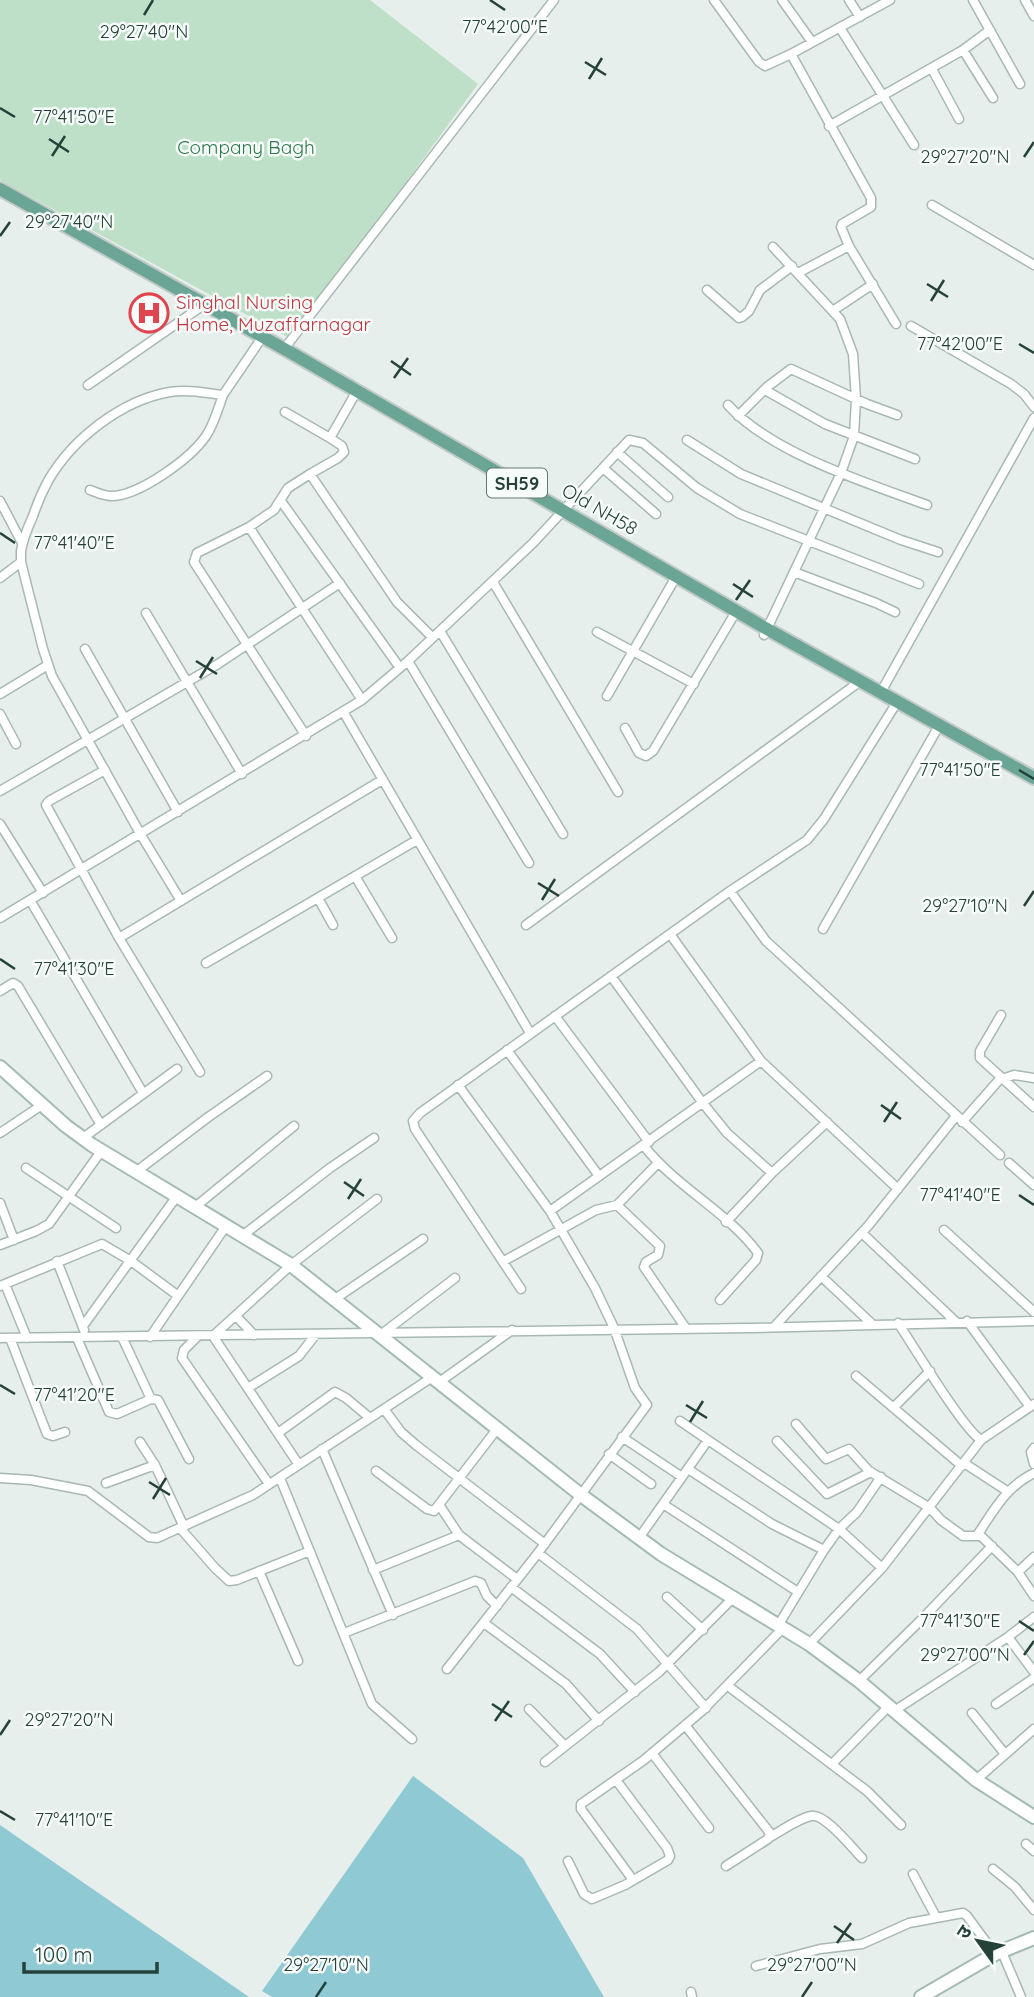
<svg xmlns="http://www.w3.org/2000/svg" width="1034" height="1997" font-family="Quicksand,'Noto Sans Devanagari',sans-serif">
	<rect width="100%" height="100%" fill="#e6efeb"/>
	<path fill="#bfe0c8" d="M0,0H370L478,84L291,339L0,180Z"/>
	<path fill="#8ec9d4" d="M413,1776L523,1858L604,1997H272L262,1991Z
		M0,1825L249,1997H0Z"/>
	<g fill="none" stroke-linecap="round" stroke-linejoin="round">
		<g stroke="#a8b8b2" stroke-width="11">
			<path id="street" d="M714,0L759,62L765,66L791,54L890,0
				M782,0L812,42
				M849,0L860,17
				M973,0L1020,84
				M1025,0L1034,16
				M840,28L914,145
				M963,50L990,30
				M791,54L871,198V207L842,224L841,227L849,246L896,324
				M932,69L959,119
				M829,126L963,50L993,98
				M932,205L1034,265
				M798,273L849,246
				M707,290L739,318L742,317L749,311L760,290L792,266
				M834,310L873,284
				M911,326L1011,384L1024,394L1034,407
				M284,349L554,0
				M88,385L205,304
				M765,390L825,424L915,459
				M354,396L330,438L342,446L344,452L338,458L310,474L397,602L432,637
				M728,405C771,453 867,483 927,505
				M285,412L330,438
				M738,416L767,387L791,369L867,404L897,415
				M687,440L741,474L901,540L938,552
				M617,452L668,497
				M603,468L656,514
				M310,474L288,488L274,510L249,527L362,700
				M90,490C96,492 103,496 111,496C139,496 190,459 206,436C214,424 218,409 223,395
				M0,501L22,543
				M281,501L400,668
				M249,527L197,553L194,562L306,736
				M794,572L876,603L895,612
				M0,578L21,562
				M493,582L618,792
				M146,613L242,774
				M440,631L563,834
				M597,632L694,684
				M764,635L841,473L854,436L856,399L853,354L840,319L773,247
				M85,649L178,812
				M408,661L529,863
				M881,692L1034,418
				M0,694L48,665
				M607,696L673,582
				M344,713L530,1033
				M0,714L16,744
				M625,728L639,753L646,756L653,751L734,615
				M105,770L49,801L46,805L119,938L200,1072
				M0,791L218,664L340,583
				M0,824L43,893
				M355,876L392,938
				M730,891L766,941L1000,1155
				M318,898L333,925
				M30,900L143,1093
				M181,901L141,835L52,676L43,649L21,562V551C23,539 28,527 33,516C37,504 42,492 48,481C72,439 122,400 170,392C187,389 206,393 223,395L263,336
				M0,918L362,700L408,661L533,543L629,440L643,443L697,488L740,514L919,584
				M526,925L855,685
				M823,929L936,731
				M670,934L761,1061L898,1189
				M119,938L382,780
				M206,963L417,840
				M611,976L702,1102L727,1133L772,1173
				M0,991L13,983L18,986L101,1125
				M1001,1015L980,1051V1058L1034,1107
				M555,1016L649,1142
				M507,1050L599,1176
				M962,1122L999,1080L1014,1075L1034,1078
				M0,1133L42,1105
				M83,1138L177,1069
				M644,1146C676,1187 728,1212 758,1253L756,1260L720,1300
				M1009,1163L1034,1185
				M26,1168L116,1228
				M137,1171L207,1118L267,1076
				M0,1203L14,1240
				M617,1205L660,1246L658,1255L646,1262L644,1267L685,1327
				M195,1207L294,1126
				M550,1211L761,1061
				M726,1222L772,1173L827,1122
				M944,1230L1034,1312
				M862,1233L956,1322
				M242,1236L330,1168L374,1138
				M0,1245L36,1231L49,1224L102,1150
				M57,1261L84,1330
				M504,1261L596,1210L617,1205L657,1164
				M821,1276L872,1324
				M5,1284L27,1338
				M0,1286L102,1244L131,1261L177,1295
				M521,1289L415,1129L413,1121L420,1113L730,891L807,840L824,819L894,707
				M335,1299L423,1239
				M236,1316L254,1335
				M967,1321L1030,1407
				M898,1323C913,1345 963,1429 981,1440
				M83,1326L177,1196
				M774,1327L868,1226L956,1116
				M383,1333L455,1278
				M198,1336L184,1350L182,1358L269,1484
				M122,1337L151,1399
				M150,1337L226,1226
				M0,1338L749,1328L1034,1321
				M10,1338L47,1434L53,1436L65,1432
				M77,1338L109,1412L117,1414L151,1399L158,1400L189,1459
				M856,1376L962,1466
				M438,1383L512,1330
				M248,1388L299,1356L316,1334
				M894,1407L930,1371
				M384,1409L401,1432L416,1445L545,1544
				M680,1421L839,1529L882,1568
				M796,1424L826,1459L849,1449L869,1471L930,1508L941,1520L963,1536H981L1018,1572L1034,1596
				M278,1433L335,1392L346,1398L370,1418
				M622,1437L682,1477L708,1440
				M777,1441L827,1494L871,1472
				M140,1442L155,1465L184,1527
				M1034,1448L1031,1452L1034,1464
				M322,1449L393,1615
				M609,1454L651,1484
				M964,1463L1007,1491
				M299,1465L213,1336L291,1265L377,1199
				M688,1469L772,1524L824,1550
				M376,1471L427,1509L434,1511L497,1429
				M0,1478L31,1480L88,1491L149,1537L157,1538L253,1495L431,1378
				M280,1478L372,1704L412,1739
				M106,1483L155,1465
				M663,1504L798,1592
				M440,1506L459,1535L517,1579
				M180,1528L215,1568L229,1581L237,1580L310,1551
				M978,1534C994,1510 1007,1486 1034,1473
				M639,1538L682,1477
				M538,1553L637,1629L706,1708
				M373,1570L459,1535
				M259,1571L298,1661
				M1018,1572L1034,1557
				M511,1587L600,1654L635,1692
				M667,1597L703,1630
				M484,1623L566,1684L599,1721
				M779,1624L824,1550L839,1529L857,1512L881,1477
				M344,1633L475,1581L481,1583L487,1596L497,1606
				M1008,1637L1034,1672
				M809,1644L882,1568L981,1440L1034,1404
				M447,1669L538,1553L647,1405L635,1388L614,1328L595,1288L550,1211L458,1085
				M859,1681L922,1619L992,1546
				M728,1686L867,1791L901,1825
				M996,1704L1034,1678
				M529,1709L565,1746
				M894,1711L1008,1637L1034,1617
				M972,1713L1005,1754
				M685,1725L770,1833L768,1839L726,1866
				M652,1753L709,1828
				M545,1762L659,1672L734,1597
				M832,1764L889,1706
				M976,1780L1034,1729
				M770,1837C783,1830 797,1819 811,1816C825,1813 852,1848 862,1858
				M1026,1844L1034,1851
				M568,1861L584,1894L592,1899L625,1885L668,1860L670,1856L667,1848L616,1780
				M993,1869L1015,1887L1034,1910
				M913,1874L936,1917
				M633,1880L581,1809V1804L644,1760L703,1710L784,1627
				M1002,1952L1021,1997
				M756,1966L820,1949L862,1944L909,1923L963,1913L967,1916L995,1954
				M691,1992L692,1997"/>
		</g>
		<g stroke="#a4bbb3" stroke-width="16">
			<path id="secondary" d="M0,1067L66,1126L92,1145L291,1265L581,1495L661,1554L809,1644L859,1681L976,1780L1034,1817
				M921,1997L995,1954L1034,1938"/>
		</g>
		<g stroke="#c2cac8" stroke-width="16">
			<path id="primary" d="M0,189L295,355L767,629L1034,778"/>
		</g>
		<use href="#street" stroke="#fff" stroke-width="8"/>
		<use href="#secondary" stroke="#fff" stroke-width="12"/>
		<use href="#primary" stroke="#6aa596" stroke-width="12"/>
	</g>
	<path fill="none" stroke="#24423a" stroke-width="2.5" d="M490,0L505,10M144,15L153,0M585,62L606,75M589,79L602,58M0,108L15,117M49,139L69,152M52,156L65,136M1024,157L1034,142M0,236L10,222M927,284L948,297M931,301L944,280M1019,344L1034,353M391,361L411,375M394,378L408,358M0,533L15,543M733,584L753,597M736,600L750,580M196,661L217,674M200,678L213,657M1019,770L1034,779M538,883L559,896M542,900L555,879M1024,906L1034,891M0,959L15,969M881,1105L901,1119M884,1122L897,1102M344,1182L364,1196M1019,1195L1034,1205M348,1199L361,1179M0,1385L15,1394M686,1405L707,1418M690,1422L703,1401M149,1482L170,1495M153,1499L166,1478M1019,1621L1034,1631M1024,1655L1034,1641M492,1704L512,1717M495,1721L509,1701M0,1735L10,1720M0,1811L15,1820M834,1926L854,1940M837,1943L851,1923M316,1997L326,1982M802,1997L812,1982"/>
	<defs>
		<g id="hospital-ring" transform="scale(2.0125)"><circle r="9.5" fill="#f7fbf9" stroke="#e0444e" stroke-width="1.5"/><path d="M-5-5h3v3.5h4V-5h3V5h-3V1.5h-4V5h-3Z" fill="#e0444e"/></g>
	</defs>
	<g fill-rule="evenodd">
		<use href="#hospital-ring" x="149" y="313"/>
	</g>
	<g text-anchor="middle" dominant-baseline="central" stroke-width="5" stroke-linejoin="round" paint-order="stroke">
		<rect fill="#f7fbf9" stroke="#637a73" stroke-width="2" x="487" y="468.5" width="60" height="29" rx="5"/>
		<g font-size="18" font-weight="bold" fill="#24423a">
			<text x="517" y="483">SH59</text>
		</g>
		<g font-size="19" fill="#2d7a4b" stroke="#f7fbf9">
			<text x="246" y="147">Company Bagh</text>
		</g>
		<g font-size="19" fill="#be3a42" stroke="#f7fbf9" text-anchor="start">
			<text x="176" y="302">Singhal Nursing<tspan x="176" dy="22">Home, Muzaffarnagar</tspan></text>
		</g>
		<g font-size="19" fill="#24423a" stroke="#f7fbf9">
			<text transform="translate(600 509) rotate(30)">Old NH58</text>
		</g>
	</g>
	<g font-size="18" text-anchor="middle" fill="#24423a" stroke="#f7fbf9" stroke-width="5" stroke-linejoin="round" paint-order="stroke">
		<text x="505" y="33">77°42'00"E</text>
		<text x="144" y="38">29°27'40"N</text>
		<text x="74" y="123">77°41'50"E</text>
		<text x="965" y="163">29°27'20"N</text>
		<text x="69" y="228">29°27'40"N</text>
		<text x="960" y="350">77°42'00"E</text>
		<text x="74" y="549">77°41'40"E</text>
		<text x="960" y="776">77°41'50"E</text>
		<text x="965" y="912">29°27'10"N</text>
		<text x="74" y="975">77°41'30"E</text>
		<text x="960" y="1201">77°41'40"E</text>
		<text x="74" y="1401">77°41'20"E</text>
		<text x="960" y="1627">77°41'30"E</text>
		<text x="965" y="1661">29°27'00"N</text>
		<text x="69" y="1726">29°27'20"N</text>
		<text x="74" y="1826">77°41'10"E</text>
		<text x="326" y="1971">29°27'10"N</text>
		<text x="812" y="1971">29°27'00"N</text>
	</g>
	<g transform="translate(978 1941) rotate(303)" stroke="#f7fbf9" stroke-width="5" paint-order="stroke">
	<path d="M0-5L12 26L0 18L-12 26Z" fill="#24423a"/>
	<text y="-10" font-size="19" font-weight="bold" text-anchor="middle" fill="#24423a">उ</text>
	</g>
	<path d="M24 1962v10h133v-10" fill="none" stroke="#24423a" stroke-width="3.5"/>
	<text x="35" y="1962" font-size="21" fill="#24423a" stroke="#f7fbf9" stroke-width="5" paint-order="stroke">100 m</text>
</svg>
